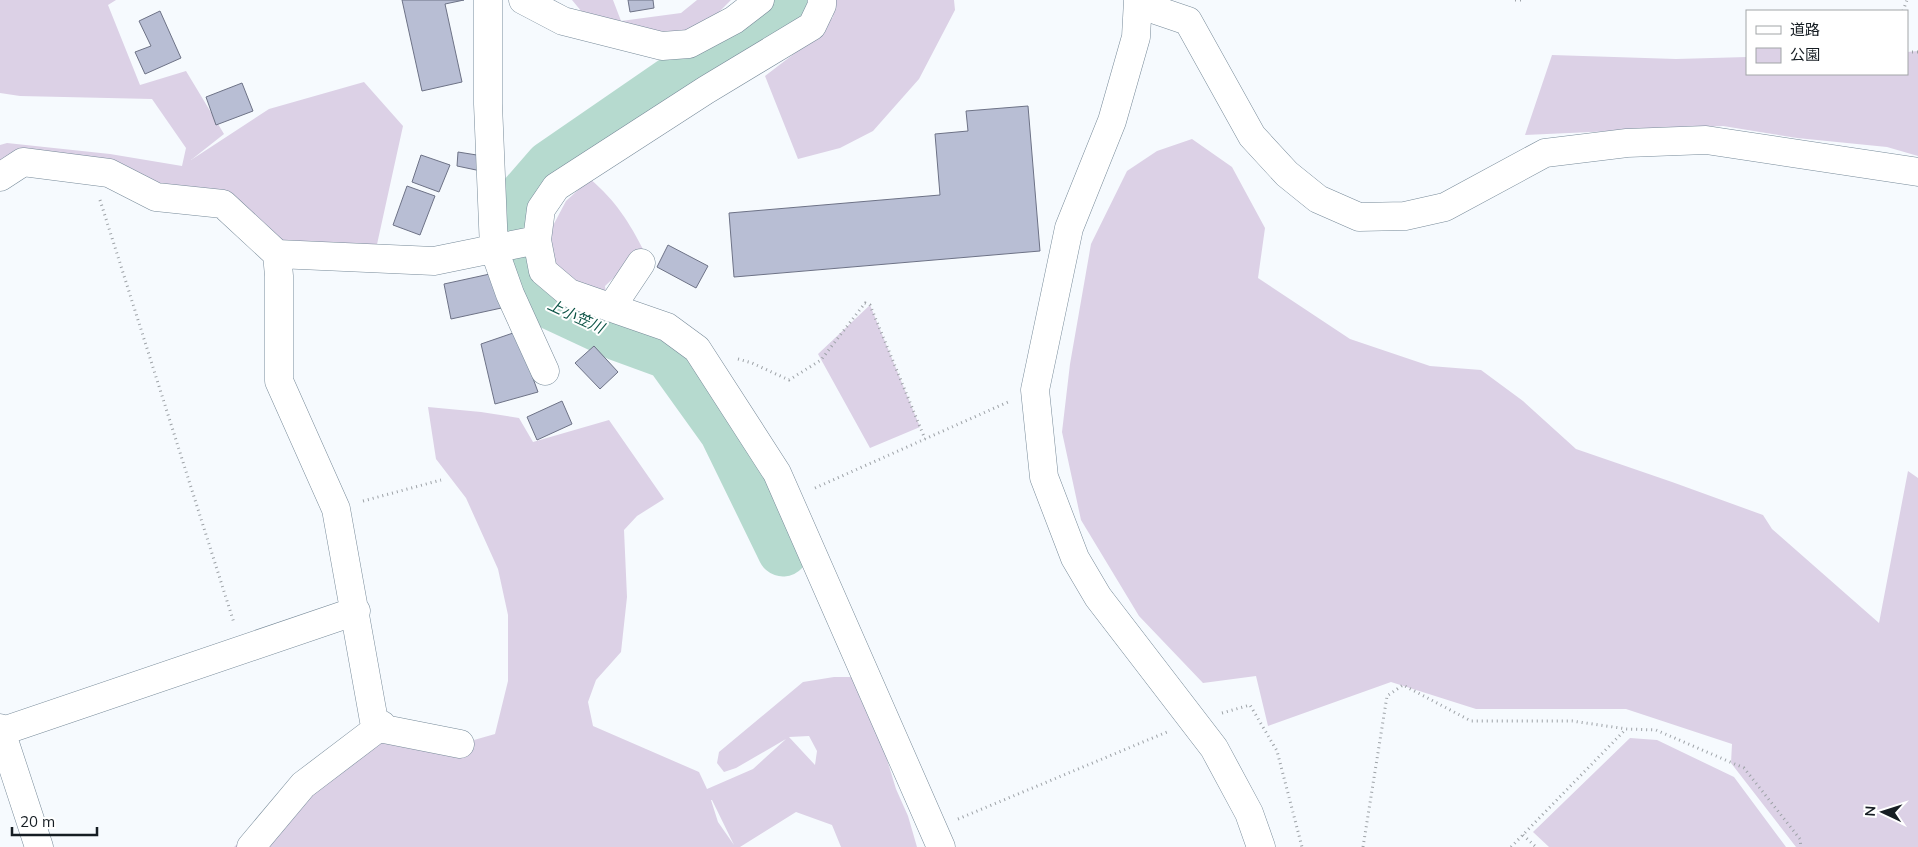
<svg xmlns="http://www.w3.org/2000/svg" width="1918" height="847" font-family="Mulish,'Noto Sans JP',sans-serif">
	<rect width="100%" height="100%" fill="#f6fafe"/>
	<path fill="#dcd1e6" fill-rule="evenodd" d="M0,0H116L108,5L140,85L186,71L224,134L191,160L269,109L364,82L403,126L374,258L277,254L223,202L23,162L0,176V145L7,143L110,154L182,166L186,148L152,99L20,96L0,93Z
		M572,0H613L621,21L681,13L697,0H731L705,26L680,35L656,34L587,18Z
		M834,0H954L955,10L919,79L873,131L840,148L798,159L765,76L799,50L833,17Z
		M1918,51V156L1887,147L1797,138L1723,126L1525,135L1552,55L1676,59L1747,57V74H1907V52Z
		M1192,139L1232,167L1265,228L1258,278L1350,339L1430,366L1481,370L1523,401L1576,449L1672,482L1763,515L1772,529L1879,623L1908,471L1918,478V847H1796L1731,763L1732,744L1626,709H1476L1391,682L1268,726L1256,676L1203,683L1139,616L1081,520L1062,432L1070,364L1091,244L1127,171L1157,151Z
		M590,179C616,201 629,222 644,251L638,255L605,286L606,294L569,287L551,257L547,237L566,201Z
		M870,305L920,427L870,448L818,354Z
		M428,407L481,412L519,418L533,442L609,420L664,499L637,516L624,530L627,597L621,652L596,680L588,702L593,726L699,772L707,789L753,769L786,739L736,768L724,772L717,763L719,752L803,682L834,677H854L875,720L896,789L908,816L917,847H841L832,825L796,812L740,847H234L280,804L382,725L460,744L495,734L508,681V615L498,569L466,498L436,459ZM809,736L817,751L815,765L789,737ZM711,800H712L734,845L718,822Z
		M1630,738L1657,740L1734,777L1786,847H1549L1533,832Z"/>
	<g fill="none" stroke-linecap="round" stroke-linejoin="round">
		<path stroke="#b6dacf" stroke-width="51" d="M782,0L765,18L550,166L523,197L513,232L519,277L542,300L617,335L669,354L725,432L783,551"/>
	</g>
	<path fill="#b8bed4" stroke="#6d7286" d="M402,0H464L445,4L462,82L422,91Z
		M628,0H653L654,8L630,12Z
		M160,11L181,58L145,74L135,52L151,46L139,21Z
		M242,83L253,111L216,125L206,97Z
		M1028,106L1040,251L734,277L729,213L940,195L935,134L968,131L966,111Z
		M458,152L483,156L481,171L457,166Z
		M421,155L450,165L439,192L412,182Z
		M407,186L435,196L420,235L393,225Z
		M668,245L708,266L696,288L657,267Z
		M499,272L506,307L451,319L444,284Z
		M516,332L538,392L495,404L481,344Z
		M594,346L618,372L600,389L575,363Z
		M562,401L572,424L537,440L527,417Z"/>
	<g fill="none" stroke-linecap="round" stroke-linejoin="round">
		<g stroke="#778a99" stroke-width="29">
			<path id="minor" d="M488,0V104L494,249L510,294L545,371
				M523,0L563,21L662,46L689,44L734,20L760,0
				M822,0V5L812,26L706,90L556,187L541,209L537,240L543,271L569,293L667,327L697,349L777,473L941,847
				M1138,0L1136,37L1112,121L1069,228L1035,390L1044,477L1075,558L1098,597L1214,748L1249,813L1261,847
				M1138,4L1188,21L1252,136L1287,174L1318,199L1359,217L1405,216L1445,207L1545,153L1627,143L1706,140L1918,172
				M0,177L23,162L109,173L156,197L223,204L277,254
				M611,308L641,263
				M0,728L39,847
				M379,728L460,744
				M0,732L356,611
				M251,847L303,785L382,725L374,721L336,509L279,381V276L277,254L434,261L537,240"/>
		</g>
		<path stroke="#9da2a7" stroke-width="3" stroke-dasharray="1 4" stroke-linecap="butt" d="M1515,0H1523
			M1903,11L1907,0
			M1907,52H1918
			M100,200L234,623
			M738,359L752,363L789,380L821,360L865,303L870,305L925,439
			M815,488L1008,402
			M363,501L441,480
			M1222,713L1250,705L1277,751L1302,847
			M958,819L1167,732
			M1523,835L1536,847
			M1363,847L1387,696L1403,685L1471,721H1572L1627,729L1656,730L1744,768L1800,839L1801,847
			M1511,847L1626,729"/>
		<use href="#minor" stroke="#fff" stroke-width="28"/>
	</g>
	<g text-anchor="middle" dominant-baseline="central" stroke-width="4" stroke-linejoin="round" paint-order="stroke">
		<g font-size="15" font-style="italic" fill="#0b5345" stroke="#fff">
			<text transform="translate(576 316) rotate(25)">上小笠川</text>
		</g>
	</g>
	<rect x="1746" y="10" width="162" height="65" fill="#ffffff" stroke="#a2a5a7"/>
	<rect x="1756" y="26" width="25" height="8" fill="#ffffff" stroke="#a2a5a7"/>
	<text x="1790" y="35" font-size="15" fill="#161d23">道路</text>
	<rect x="1756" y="48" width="25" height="15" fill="#dcd1e6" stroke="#a2a5a7"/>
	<text x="1790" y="60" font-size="15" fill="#161d23">公園</text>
	<g transform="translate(1883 812) rotate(274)" stroke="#ffffff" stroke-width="4" paint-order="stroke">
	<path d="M0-4L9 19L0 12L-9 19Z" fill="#161d23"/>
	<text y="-8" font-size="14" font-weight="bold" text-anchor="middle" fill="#161d23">N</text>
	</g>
	<path d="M12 827v8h85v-8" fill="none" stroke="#161d23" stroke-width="2.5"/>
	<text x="20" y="827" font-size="15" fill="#161d23" stroke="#ffffff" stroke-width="4" paint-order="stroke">20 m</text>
</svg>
